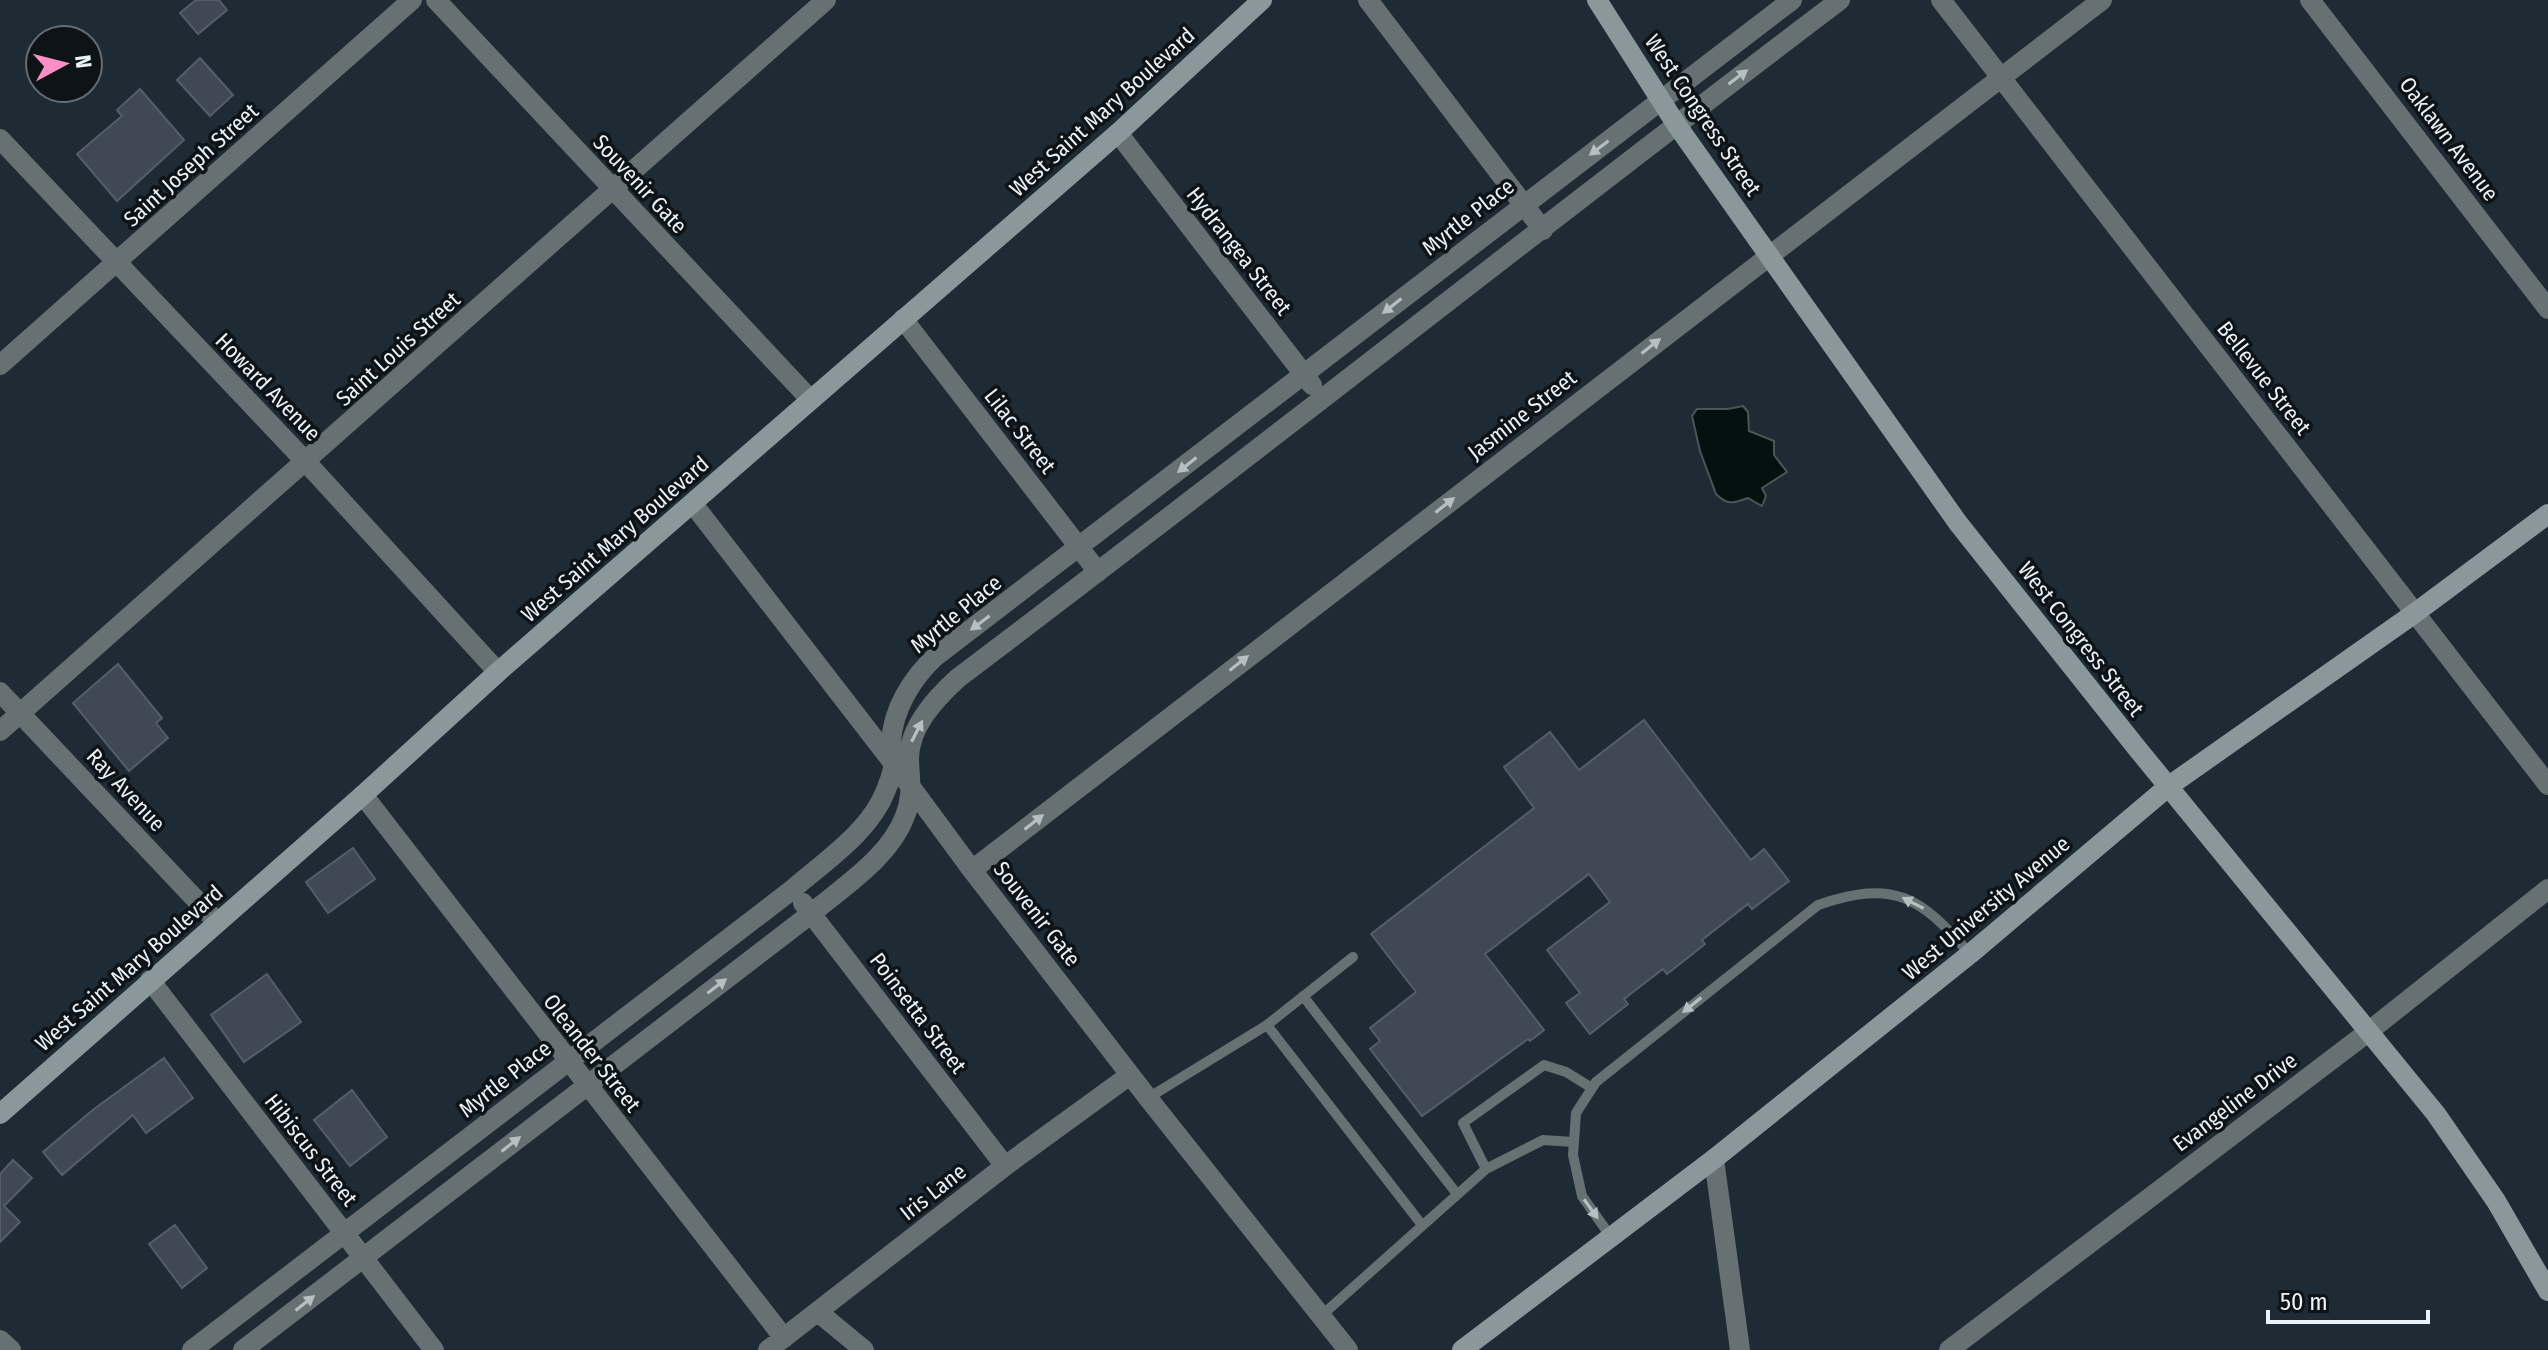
<svg xmlns="http://www.w3.org/2000/svg" width="2548" height="1350" font-family="'Fira Sans Condensed',sans-serif">
	<rect width="100%" height="100%" fill="#1e2b35"/>
	<path fill="#051111" stroke="#4a5557" stroke-width="2" d="M1743,406L1748,412L1749,431L1774,441V455L1787,472L1762,488L1766,496L1762,506L1748,498C1734,503 1728,506 1716,494L1700,451L1692,416L1697,409H1728Z"/>
	<path fill="#404855" stroke="#545d6b" stroke-width="2" d="M196,0H219L227,10L198,34L180,13Z
		M200,58L233,95L210,116L177,80Z
		M140,89L184,140L117,201L77,154L122,116L117,110Z
		M118,664L162,718L156,723L168,738L129,771L73,703Z
		M1644,720L1751,860L1764,849L1789,881L1752,909L1748,904L1702,940L1705,944L1667,974L1663,969L1624,999L1628,1004L1590,1034L1566,1003L1580,993L1547,950L1610,902L1589,874L1485,954L1544,1030L1530,1041L1528,1039L1422,1116L1370,1049L1380,1041L1370,1028L1416,992L1371,934L1534,808L1504,767L1550,732L1579,770Z
		M353,848L375,879L328,913L306,882Z
		M267,974L301,1022L244,1062L211,1015Z
		M164,1058L193,1098L146,1133L133,1115L62,1175L43,1152L94,1109Z
		M352,1090L387,1137L350,1166L314,1120Z
		M13,1160L32,1178L4,1206L20,1222L0,1242V1174Z
		M175,1225L207,1268L182,1288L149,1244Z"/>
	<g fill="none" stroke-linecap="round" stroke-linejoin="round">
		<path stroke="#677073" stroke-width="10" d="M1353,957L1267,1025L1422,1225
			M1303,996L1457,1194
			M1148,1098L1267,1025
			M1573,1142L1543,1140L1486,1169L1463,1123L1544,1065L1566,1072L1592,1088
			M1611,1237L1582,1196L1573,1155L1576,1113L1596,1082L1818,905C1894,879 1920,896 1970,954
			M1321,1316L1486,1169"/>
		<path stroke="#677073" stroke-width="20" d="M436,0L810,399
			M1368,0L1543,230
			M1941,0L2548,785
			M2310,0L2548,309
			M1118,133L1312,385
			M0,139L306,462L498,672
			M903,319L1098,572
			M0,365L412,0
			M693,504L894,764L972,870L1148,1098L1348,1350
			M0,692L217,922
			M0,731L826,0
			M363,795L784,1338
			M972,870L2102,0
			M803,903L1005,1166
			M150,980L434,1350
			M1714,1159L1740,1350
			M818,1312L864,1350
			M0,1340L11,1350
			M192,1350L793,889C825,861 870,832 886,790C889,782 895,769 893,760C893,754 891,749 891,742C893,709 912,678 936,656L1792,0
			M243,1350L812,913C844,886 890,857 905,816C913,796 910,781 909,761C908,728 935,699 958,678C1254,455 1544,224 1840,0
			M768,1350L1005,1166L1130,1075
			M1949,1350L2368,1032L2548,889"/>
		<path stroke="#8a989c" stroke-width="20" d="M1597,0L1676,124L1958,523L2136,747L2436,1114L2496,1201L2548,1291
			M0,1114L363,795L498,672L1118,133L1262,0
			M1462,1350L1714,1159L1835,1062L1970,954L2169,786L2415,613L2548,514"/>
	</g>
	<defs><path id="oneway-solid" d="M-6-.8H1V-3.2L6.5 0L1 3.2V.8H-6Z" transform="scale(2)"/></defs>
	<g fill="#b6bfc4">
		<use href="#oneway-solid" transform="translate(1738 77) rotate(-37)"/>
		<use href="#oneway-solid" transform="translate(1599 148) rotate(143)"/>
		<use href="#oneway-solid" transform="translate(1392 306) rotate(142)"/>
		<use href="#oneway-solid" transform="translate(1651 346) rotate(-38)"/>
		<use href="#oneway-solid" transform="translate(1187 465) rotate(142)"/>
		<use href="#oneway-solid" transform="translate(1445 505) rotate(-38)"/>
		<use href="#oneway-solid" transform="translate(980 623) rotate(143)"/>
		<use href="#oneway-solid" transform="translate(1239 663) rotate(-38)"/>
		<use href="#oneway-solid" transform="translate(917 731) rotate(-63)"/>
		<use href="#oneway-solid" transform="translate(1034 822) rotate(-38)"/>
		<use href="#oneway-solid" transform="translate(1913 903) rotate(-153)"/>
		<use href="#oneway-solid" transform="translate(717 986) rotate(-37)"/>
		<use href="#oneway-solid" transform="translate(1692 1005) rotate(141)"/>
		<use href="#oneway-solid" transform="translate(511 1144) rotate(-38)"/>
		<use href="#oneway-solid" transform="translate(1591 1209) rotate(54)"/>
		<use href="#oneway-solid" transform="translate(305 1303) rotate(-38)"/>
	</g>
	<g text-anchor="middle" dominant-baseline="central" stroke-width="7" stroke-linejoin="round" paint-order="stroke">
		<g font-size="22" fill="#eaf3fa" stroke="#0d1317">
			<text transform="translate(1102 112) rotate(-42)">West Saint Mary Boulevard</text>
			<text transform="translate(1703 115) rotate(56)">West Congress Street</text>
			<text transform="translate(2449 139) rotate(53)">Oaklawn Avenue</text>
			<text transform="translate(191 165) rotate(-42)">Saint Joseph Street</text>
			<text transform="translate(640 184) rotate(47)">Souvenir Gate</text>
			<text transform="translate(1468 217) rotate(-38)">Myrtle Place</text>
			<text transform="translate(1239 251) rotate(52)">Hydrangea Street</text>
			<text transform="translate(398 349) rotate(-42)">Saint Louis Street</text>
			<text transform="translate(2264 378) rotate(52)">Bellevue Street</text>
			<text transform="translate(268 387) rotate(46)">Howard Avenue</text>
			<text transform="translate(1522 415) rotate(-38)">Jasmine Street</text>
			<text transform="translate(1020 431) rotate(52)">Lilac Street</text>
			<text transform="translate(615 539) rotate(-41)">West Saint Mary Boulevard</text>
			<text transform="translate(956 614) rotate(-39)">Myrtle Place</text>
			<text transform="translate(2081 639) rotate(52)">West Congress Street</text>
			<text transform="translate(126 790) rotate(47)">Ray Avenue</text>
			<text transform="translate(1986 908) rotate(-40)">West University Avenue</text>
			<text transform="translate(1037 914) rotate(52)">Souvenir Gate</text>
			<text transform="translate(129 968) rotate(-41)">West Saint Mary Boulevard</text>
			<text transform="translate(918 1013) rotate(53)">Poinsetta Street</text>
			<text transform="translate(592 1053) rotate(52)">Oleander Street</text>
			<text transform="translate(505 1079) rotate(-38)">Myrtle Place</text>
			<text transform="translate(2235 1102) rotate(-37)">Evangeline Drive</text>
			<text transform="translate(311 1150) rotate(52)">Hibiscus Street</text>
			<text transform="translate(933 1192) rotate(-38)">Iris Lane</text>
		</g>
	</g>
	<g transform="translate(64 64) rotate(83)"><circle r="38" fill="#0d1317" stroke="#656d72" stroke-width="2"/>
	<path d="M0-6L14 30L0 20L-14 30Z" fill="#fb8fc5"/>
	<text y="-12" font-size="22" font-weight="bold" text-anchor="middle" fill="#eaf3fa">N</text>
	</g>
	<path d="M2268 1310v12h160v-12" fill="none" stroke="#eaf3fa" stroke-width="4"/>
	<text x="2280" y="1310" font-size="24" fill="#eaf3fa" stroke="#0d1317" stroke-width="6" paint-order="stroke">50 m</text>
</svg>
